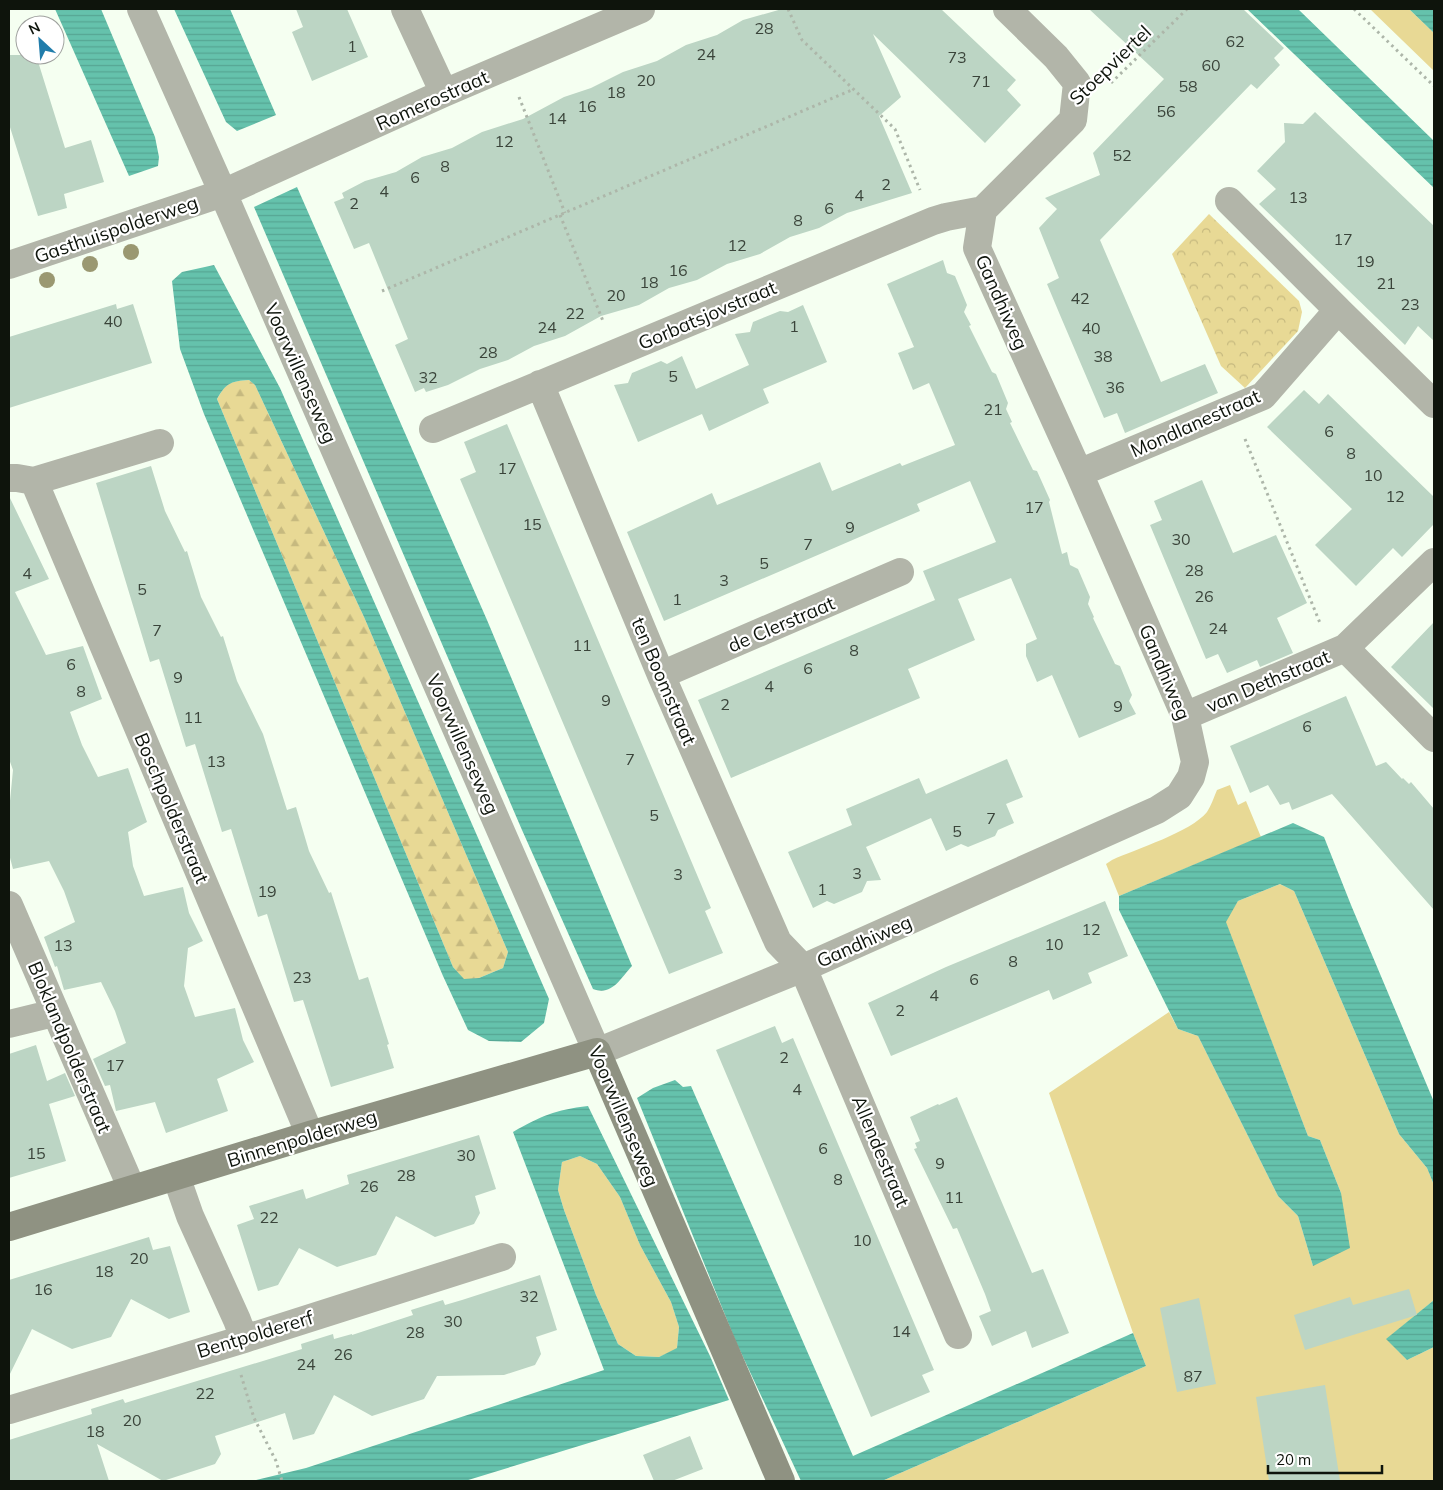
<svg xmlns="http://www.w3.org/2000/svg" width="1443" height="1490" font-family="Mulish,sans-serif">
	<defs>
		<pattern id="forest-firs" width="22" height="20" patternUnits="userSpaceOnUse" patternTransform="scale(1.25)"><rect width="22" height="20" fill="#e8d995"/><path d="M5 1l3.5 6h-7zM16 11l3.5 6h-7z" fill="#c6b97f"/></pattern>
		<pattern id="park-crowns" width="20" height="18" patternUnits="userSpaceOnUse" patternTransform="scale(1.25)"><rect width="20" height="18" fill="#e8d995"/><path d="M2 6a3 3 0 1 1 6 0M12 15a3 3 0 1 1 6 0" fill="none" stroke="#c6b97f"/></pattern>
		<pattern id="water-rules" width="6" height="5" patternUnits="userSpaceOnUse" patternTransform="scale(1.25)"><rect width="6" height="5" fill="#65c2ac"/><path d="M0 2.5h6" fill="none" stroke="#56a693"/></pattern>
	</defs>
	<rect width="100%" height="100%" fill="#f5fff1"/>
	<path fill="#e8d995" d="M1370,9H1409L1434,33V71Z
		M1230,785L1238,805L1246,801L1261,837L1119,896L1106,864L1112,860C1136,849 1191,832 1207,812C1211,806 1214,797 1217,790Z
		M1280,884L1294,891L1399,1134L1427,1168L1434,1185V1300L1387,1339L1407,1360L1434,1347V1481H882L1146,1366L1133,1333L1049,1093L1169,1012L1178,1029L1198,1036L1278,1196L1298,1216L1313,1266L1341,1193L1320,1140L1308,1136L1225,921L1238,901Z
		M580,1156L597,1164L620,1197L640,1245L671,1302L679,1327L677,1349L659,1357L636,1356L618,1344L596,1295L564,1210L558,1190L562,1162Z"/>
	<path fill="url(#forest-firs)" d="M249,380L255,385L364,617L508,952L503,968L479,978L464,980L453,967L217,399C226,383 230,381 249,380Z"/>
	<path fill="url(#park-crowns)" d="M1209,214L1299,301L1302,312L1298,331L1245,388L1221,366L1172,254Z"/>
	<path fill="url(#water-rules)" fill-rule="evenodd" d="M55,9H101L155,137L159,157L158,166L129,176Z
		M174,9H230L276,115L237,131L226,122Z
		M1247,9H1298L1434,141V188Z
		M1409,9H1434V33Z
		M297,187L487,620L632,966C620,979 612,996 593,989L522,830L254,207Z
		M214,265L280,388L549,999L544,1023L521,1042L489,1041L468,1030L443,976L204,414L180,349L172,281L182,272ZM249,380L255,385L364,617L508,952L503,968L479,978L464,979L453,967L217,399C226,383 231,381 249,380Z
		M1293,823L1324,837L1351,905L1434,1102V1185L1427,1168L1399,1134L1294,891L1280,884L1238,901L1226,922L1308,1136L1320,1140L1341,1193L1350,1248L1313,1266L1298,1216L1278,1196L1198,1036L1178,1029L1119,910V896Z
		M675,1080L683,1087L691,1086L853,1456L1133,1333L1146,1366L882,1481H801L736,1342L637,1098L653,1088Z
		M588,1106L710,1356L729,1400L465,1481H252L306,1468L604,1370L513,1132C541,1116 555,1110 588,1106ZM580,1156L597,1164L620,1197L640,1245L671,1302L679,1327L677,1348L659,1357L636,1356L618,1344L596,1295L564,1210L558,1190L562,1162Z
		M1434,1300V1347L1407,1360L1386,1339Z"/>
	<path fill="#bcd5c4" d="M296,9H347L368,57L312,81L292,32L303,27Z
		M782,9H941L1016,80L1007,90L1021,105L985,143L873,34L901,97L879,116L912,193L847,213L819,228L790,237L760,254L727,264L697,280L669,288L639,305L601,316L565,336L534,346L508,360L480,369L448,385L426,392L424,388L415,392L395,345L408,339L369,243L354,249L334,202L344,198L342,193L365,181L396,172L422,157L452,148L482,132L523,119L564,97L591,88L623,72L657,61L686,45L717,35L743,20Z
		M1089,9H1243L1284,48L1274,58L1280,65L1257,89L1251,84L1100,240L1161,382L1205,364L1218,393L1125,433L1117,413L1104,418L1060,315L1047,284L1059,278L1039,228L1057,209L1045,198L1100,175L1093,153L1164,79Z
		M9,55H36L65,148L91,140L104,182L64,194L67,208L38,216L9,124Z
		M1315,112L1434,226V341L1418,326L1405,345L1259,204L1276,189L1257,171L1285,142L1284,123L1303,124Z
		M943,260L947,273L955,276L967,305L964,312L971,325L969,326L992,372L996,374L1008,403L1006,409L1012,422L1010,423L1033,470L1037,471L1050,500L1049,502L1062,554L1067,552L1070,565L1078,569L1090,597L1088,604L1094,617L1093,618L1115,664L1120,666L1132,695L1129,701L1136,714L1079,738L1052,675L1037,682L1026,656V644L1037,639L1011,578L958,599L975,640L908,669L920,698L731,778L698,700L935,600L923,571L996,542L970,481L917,504L920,511L664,621L627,532L712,493L717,505L820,462L832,491L900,463L902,466L955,445L929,383L913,390L898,353L914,347L887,284Z
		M116,304L117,309L133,304L152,363L9,408V337Z
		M803,305L827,362L763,389L769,403L709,431L702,414L638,442L614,385L628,383L632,373L661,361L667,364L682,356L696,389L749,365L735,334L750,332L753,322L780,311L788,312Z
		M1304,390L1319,404L1328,394L1434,497V524L1402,557L1393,548L1356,586L1315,545L1352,509L1267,427Z
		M507,424L711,908L705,911L723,953L669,974L460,479L476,472L464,442Z
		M151,466L165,511L185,552L187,551L201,597L221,637L223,636L237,681L263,734L287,810L296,807L309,851L329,893L331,892L359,980L368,977L389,1044L387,1045L394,1068L331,1087L303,1000L294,1002L267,914L258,917L231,829L222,832L195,744L186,747L159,659L150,662L96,483Z
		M1202,480L1233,553L1276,535L1307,603L1277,618L1293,653L1260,667L1257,660L1227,673L1218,654L1206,659L1150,525L1162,520L1154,501Z
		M9,496L49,579L15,592L46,655L83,646L102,699L70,712L82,745L98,777L128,768L147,822L128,832L133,866L144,896L183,887L189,913L203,941L188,948L184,986L195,1017L235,1008L243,1040L254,1062L217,1079L228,1111L166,1133L155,1102L116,1111L110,1085L105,1086L93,1059L126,1043L115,1011L101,982L64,990L57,966L55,967L44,937L75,922L64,891L49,861L13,869L9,854V811L13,770L9,759Z
		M1434,622V709L1391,667Z
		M1346,696L1376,766L1386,762L1402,779L1403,778L1409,784L1411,782L1434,809V910L1332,794L1292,810L1289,802L1280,805L1268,785L1250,793L1230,746Z
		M1007,759L1023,797L1006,804L1014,823L998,830L995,836L968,847L961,844L946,851L931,818L866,847L881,880L867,881L862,892L834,904L827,901L813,908L788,852L852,825L846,809L919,778L926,794Z
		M1105,901L1128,956L1088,973L1092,983L1053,1000L1049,990L891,1056L868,1003L946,967Z
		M775,1026L782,1043L793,1038L934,1370L922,1375L930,1392L871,1417L716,1050Z
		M36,1045L47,1081L65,1073L75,1096L49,1104L66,1161L9,1178V1054Z
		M957,1097L1032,1273L1043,1269L1069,1333L1032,1348L1026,1331L992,1346L979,1316L991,1311L985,1294L957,1228L953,1229L914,1149L917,1148L915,1143L920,1141L910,1117L938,1104L939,1105Z
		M479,1135L496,1189L475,1196L480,1213L474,1224L435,1237L396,1216L376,1255L337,1267L299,1248L278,1285L258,1291L237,1225L254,1219L249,1206L303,1189L306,1199L349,1184L347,1175Z
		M149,1237L153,1250L170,1246L190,1312L169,1319L131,1299L111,1337L72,1349L32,1329L9,1376V1280Z
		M540,1275L557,1330L536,1337L541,1354L535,1365L504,1375L437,1376L424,1399L372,1416L334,1395L314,1434L293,1440L285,1413L215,1436L221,1454L215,1464L163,1481L97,1444L109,1481H9V1440L92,1414L91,1409L123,1399L125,1403L302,1349L301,1344L333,1334L334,1339L352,1334V1335L413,1315L411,1310L443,1300L445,1305L462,1300Z
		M1409,1289L1417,1315L1305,1350L1294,1315L1350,1297L1353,1305Z
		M1199,1298L1216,1384L1177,1392L1160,1308Z
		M1325,1385L1340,1481H1269L1256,1397Z
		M690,1436L703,1469L672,1481H654L643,1455Z"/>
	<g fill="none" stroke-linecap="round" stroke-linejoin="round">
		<path stroke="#adb6a9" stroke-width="3" stroke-dasharray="2.5 4" stroke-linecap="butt" d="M788,9L802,40L895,129L920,190
			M1354,9L1434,86
			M1111,83L1187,9
			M519,97L565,213
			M560,215L603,321
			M382,291L854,89
			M1245,439L1320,623
			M241,1375L254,1418L276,1461L282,1481"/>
		<path stroke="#b2b5a9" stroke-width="28" d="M141,9L223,193L597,1052L803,968L1157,810L1179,796L1191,777L1195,762L1185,716L1079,473L977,248L983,210L1073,120L1077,83L1056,57L1007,9
			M405,9L444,93
			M1229,201L1338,310
			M9,265L223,193L444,93L641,9
			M540,384L661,675L778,942L803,968L958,1335
			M433,429L933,221L946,217L983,210
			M1079,473L1263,396L1338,310L1434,404
			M9,478H17L34,481L310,1135
			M34,481L160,443
			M1345,648L1434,562
			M661,675L900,572
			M1185,716L1345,648L1434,738
			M9,905L132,1189
			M9,1024L54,1013
			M176,1176L190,1216L237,1320L244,1339
			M9,1410L244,1339L502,1257"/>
		<path stroke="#8f9282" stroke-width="28" d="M9,1227L310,1135L597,1052L781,1481"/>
	</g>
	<g fill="#9a9871">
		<circle cx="131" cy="252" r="8"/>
		<circle cx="90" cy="264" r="8"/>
		<circle cx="47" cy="280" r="8"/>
	</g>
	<g text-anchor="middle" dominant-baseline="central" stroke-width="4.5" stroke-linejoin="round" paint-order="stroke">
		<g font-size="16" fill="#3a443a">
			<text x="764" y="28">28</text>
			<text x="1235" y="41">62</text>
			<text x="352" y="46">1</text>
			<text x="706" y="54">24</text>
			<text x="957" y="57">73</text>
			<text x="1211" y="65">60</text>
			<text x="646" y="80">20</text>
			<text x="981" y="81">71</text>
			<text x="1188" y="86">58</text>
			<text x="616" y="92">18</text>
			<text x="587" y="106">16</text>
			<text x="1166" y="111">56</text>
			<text x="557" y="118">14</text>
			<text x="504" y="141">12</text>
			<text x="1122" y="155">52</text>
			<text x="445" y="166">8</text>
			<text x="415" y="177">6</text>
			<text x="886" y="184">2</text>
			<text x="384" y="191">4</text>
			<text x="859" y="195">4</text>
			<text x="1298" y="197">13</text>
			<text x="354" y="203">2</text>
			<text x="829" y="208">6</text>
			<text x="798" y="220">8</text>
			<text x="1343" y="239">17</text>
			<text x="737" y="245">12</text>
			<text x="1365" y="261">19</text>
			<text x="678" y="270">16</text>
			<text x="649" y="282">18</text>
			<text x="1386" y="283">21</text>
			<text x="616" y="295">20</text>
			<text x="1080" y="298">42</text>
			<text x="1410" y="304">23</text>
			<text x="575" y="313">22</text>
			<text x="113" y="321">40</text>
			<text x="794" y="326">1</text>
			<text x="547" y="327">24</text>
			<text x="1091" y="328">40</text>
			<text x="488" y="352">28</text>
			<text x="1103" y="356">38</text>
			<text x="673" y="376">5</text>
			<text x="428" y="377">32</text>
			<text x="1115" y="387">36</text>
			<text x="993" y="409">21</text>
			<text x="1329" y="431">6</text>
			<text x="1351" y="453">8</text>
			<text x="507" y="468">17</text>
			<text x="1373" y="475">10</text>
			<text x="1395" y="496">12</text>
			<text x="1034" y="507">17</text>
			<text x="532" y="524">15</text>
			<text x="850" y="527">9</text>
			<text x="1181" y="539">30</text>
			<text x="808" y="544">7</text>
			<text x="764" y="563">5</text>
			<text x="1194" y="570">28</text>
			<text x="27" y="573">4</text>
			<text x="724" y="580">3</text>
			<text x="142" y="589">5</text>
			<text x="1204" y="596">26</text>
			<text x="677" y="599">1</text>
			<text x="1218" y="628">24</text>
			<text x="157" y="630">7</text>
			<text x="582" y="645">11</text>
			<text x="854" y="650">8</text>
			<text x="71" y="664">6</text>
			<text x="808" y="668">6</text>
			<text x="178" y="677">9</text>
			<text x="769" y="686">4</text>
			<text x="81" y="691">8</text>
			<text x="606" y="700">9</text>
			<text x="725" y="704">2</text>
			<text x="1118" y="706">9</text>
			<text x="193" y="717">11</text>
			<text x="1307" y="726">6</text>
			<text x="630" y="759">7</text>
			<text x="216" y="761">13</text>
			<text x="654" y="815">5</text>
			<text x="991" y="818">7</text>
			<text x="957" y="831">5</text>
			<text x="857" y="873">3</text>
			<text x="678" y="874">3</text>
			<text x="822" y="889">1</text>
			<text x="267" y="891">19</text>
			<text x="1091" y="929">12</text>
			<text x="1054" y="944">10</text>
			<text x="63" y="945">13</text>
			<text x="1013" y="961">8</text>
			<text x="302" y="977">23</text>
			<text x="974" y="979">6</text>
			<text x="934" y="995">4</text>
			<text x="900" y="1010">2</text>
			<text x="784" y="1057">2</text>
			<text x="115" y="1065">17</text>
			<text x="797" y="1089">4</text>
			<text x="823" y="1148">6</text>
			<text x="36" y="1153">15</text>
			<text x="466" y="1155">30</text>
			<text x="940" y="1163">9</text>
			<text x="406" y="1175">28</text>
			<text x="838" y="1179">8</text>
			<text x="369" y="1186">26</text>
			<text x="954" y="1197">11</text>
			<text x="269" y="1217">22</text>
			<text x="862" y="1240">10</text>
			<text x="139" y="1258">20</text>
			<text x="104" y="1271">18</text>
			<text x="43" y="1289">16</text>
			<text x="529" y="1296">32</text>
			<text x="453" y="1321">30</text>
			<text x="901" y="1331">14</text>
			<text x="415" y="1332">28</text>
			<text x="343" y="1354">26</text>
			<text x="306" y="1364">24</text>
			<text x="1193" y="1376">87</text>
			<text x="205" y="1393">22</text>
			<text x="132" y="1420">20</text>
			<text x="95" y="1431">18</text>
		</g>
		<g font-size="19" fill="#0e140c" stroke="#fff">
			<text transform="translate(1110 65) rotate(-44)">Stoepviertel</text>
			<text transform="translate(432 100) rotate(-24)">Romerostraat</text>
			<text transform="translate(116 229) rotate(-19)">Gasthuispolderweg</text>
			<text transform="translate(1002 302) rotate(66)">Gandhiweg</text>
			<text transform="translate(707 315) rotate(-23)">Gorbatsjovstraat</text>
			<text transform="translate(301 373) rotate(66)">Voorwillenseweg</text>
			<text transform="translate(1195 423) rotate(-24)">Mondlanestraat</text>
			<text transform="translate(781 624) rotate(-23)">de Clerstraat</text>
			<text transform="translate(1165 672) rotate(67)">Gandhiweg</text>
			<text transform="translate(664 681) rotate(67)">ten Boomstraat</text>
			<text transform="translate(1268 681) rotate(-23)">van Dethstraat</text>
			<text transform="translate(463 744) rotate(66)">Voorwillenseweg</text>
			<text transform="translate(172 808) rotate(67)">Boschpolderstraat</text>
			<text transform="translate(864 941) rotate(-24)">Gandhiweg</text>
			<text transform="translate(70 1047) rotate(67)">Bloklandpolderstraat</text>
			<text transform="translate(624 1116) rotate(67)">Voorwillenseweg</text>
			<text transform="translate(302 1138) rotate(-17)">Binnenpolderweg</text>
			<text transform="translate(881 1151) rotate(67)">Allendestraat</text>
			<text transform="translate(255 1334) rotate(-17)">Bentpoldererf</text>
		</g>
	</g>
	<rect width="1443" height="1490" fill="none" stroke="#0e140c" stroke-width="20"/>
	<g transform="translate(40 40) rotate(334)"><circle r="24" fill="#ffffff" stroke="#9fa19e"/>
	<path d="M0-4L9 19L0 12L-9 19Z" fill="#217dab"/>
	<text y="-8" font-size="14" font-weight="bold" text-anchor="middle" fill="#0e140c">N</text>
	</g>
	<path d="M1268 1465v8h114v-8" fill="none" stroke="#0e140c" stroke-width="2.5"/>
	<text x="1276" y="1465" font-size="15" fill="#0e140c" stroke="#ffffff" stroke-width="4" paint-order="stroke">20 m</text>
</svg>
